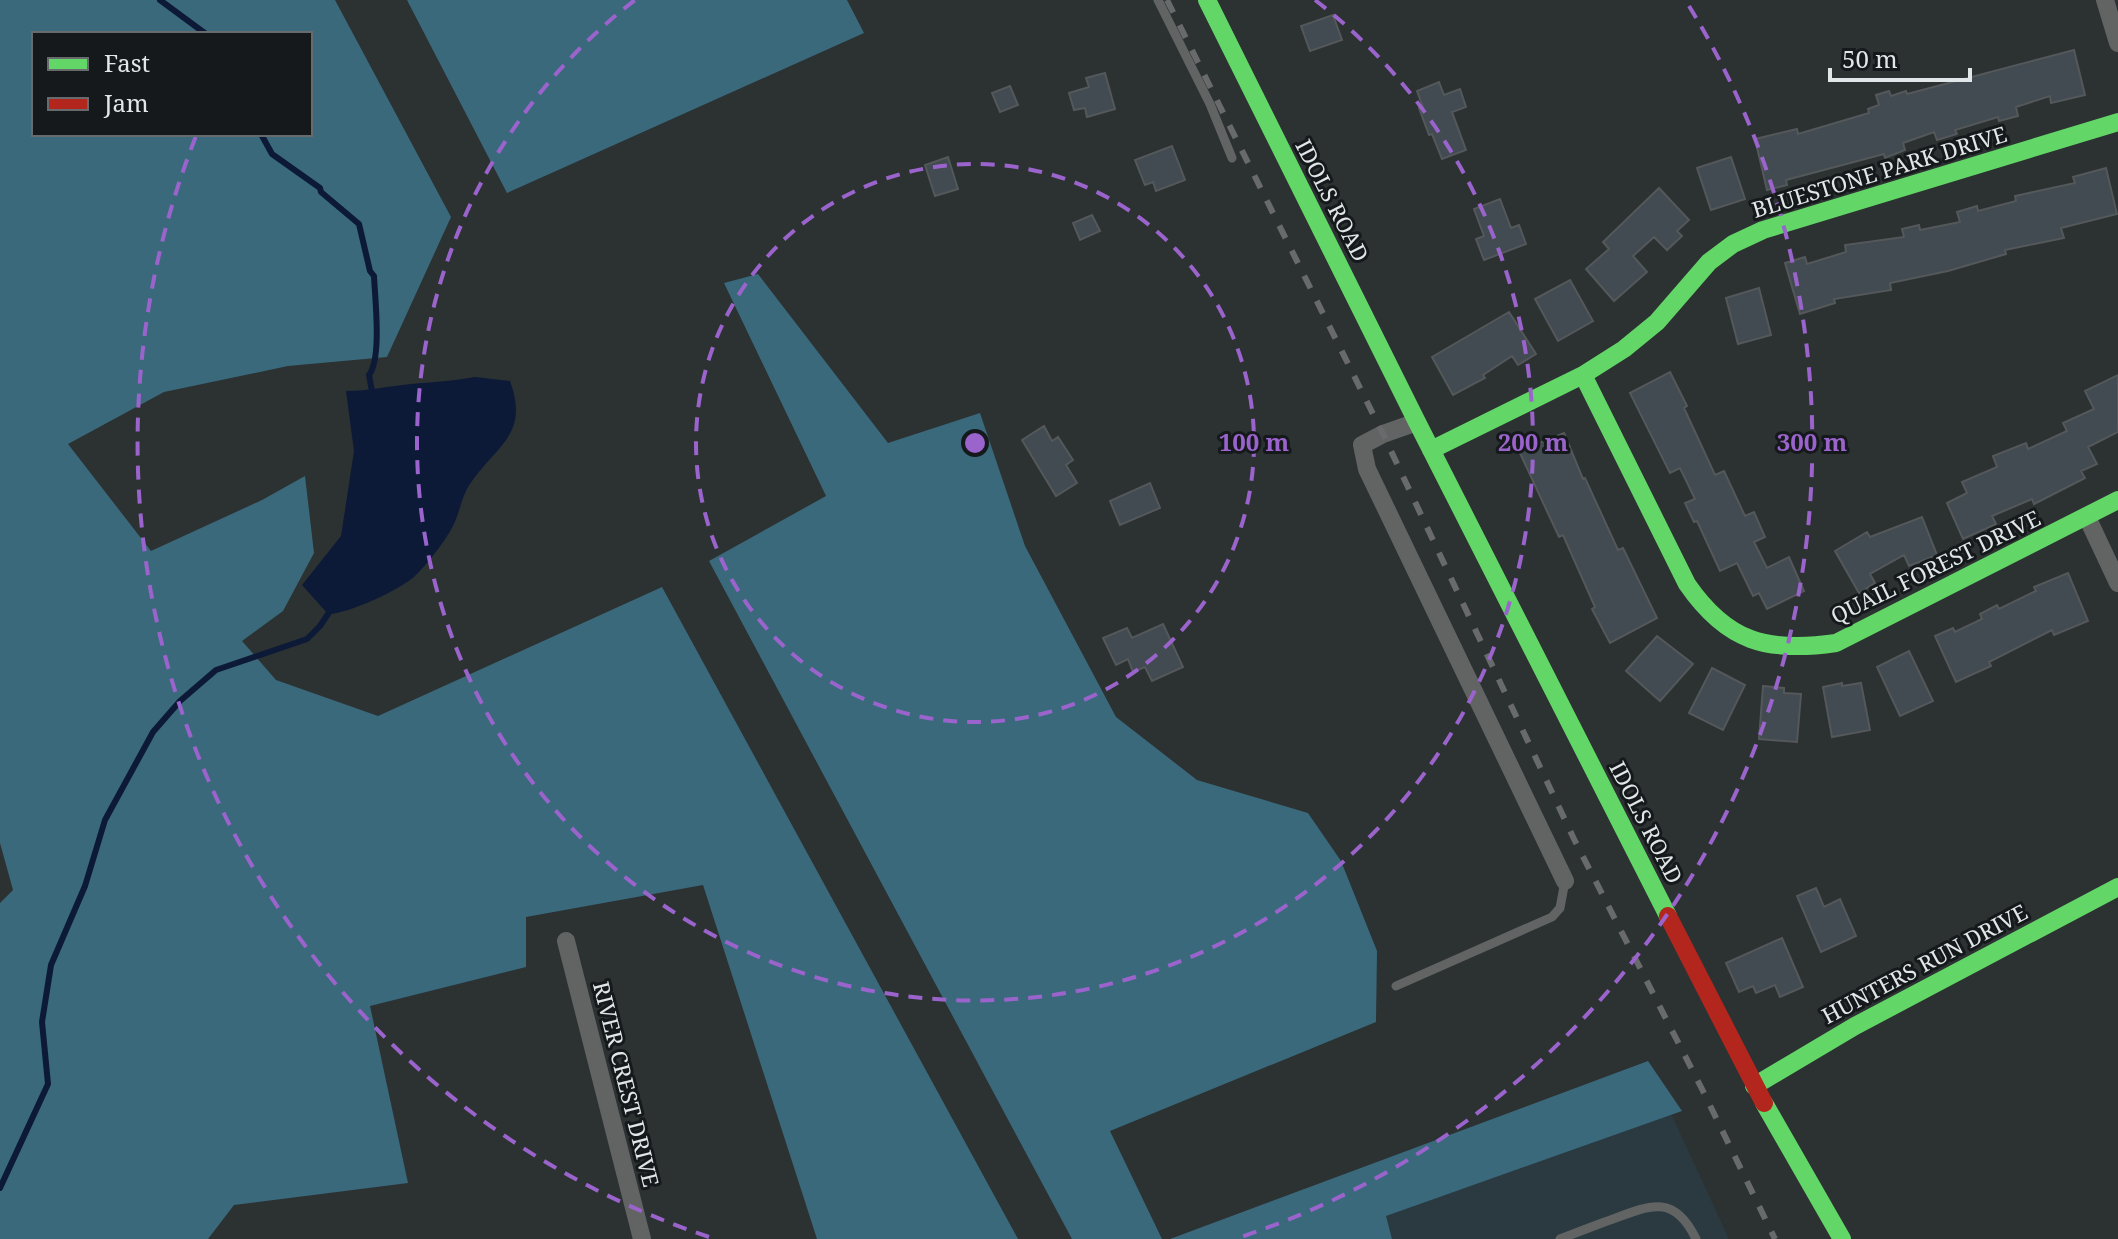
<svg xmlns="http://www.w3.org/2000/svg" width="2118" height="1239" font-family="'Noto Serif',serif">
	<rect width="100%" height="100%" fill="#2c3132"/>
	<path fill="#2a3a40" d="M1663,1096L1729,1239H1392L1378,1196Z"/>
	<path fill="#3a697c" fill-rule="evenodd" d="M0,0H335L451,217L387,357L288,366L164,392L68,444L151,551L262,500L305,476L314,553L283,611L242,641L276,680L378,716L662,587L1018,1239H817L703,885L526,917V967L370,1006L408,1183L234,1205L208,1239H0V903L13,890L0,843ZM34,34H310V134H34Z
		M407,0H847L864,33L507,193Z
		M758,274L888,443L980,413L1025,546L1116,717L1197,780L1308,813L1341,861L1377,951L1376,1022L1110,1131L1162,1239H1072L709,561L826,496L724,283Z
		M1648,1061L1682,1111L1386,1216L1392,1239H1170Z"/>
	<path fill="#0c1a38" d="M475,377L510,381C529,434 499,443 472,481C462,494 460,512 453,526C445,541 429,562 416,575C402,589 348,614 328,614L302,585L341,536L354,451L346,391C369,391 389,386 411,384C432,382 454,381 475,377Z"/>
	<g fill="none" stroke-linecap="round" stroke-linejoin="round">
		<path stroke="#0c1a38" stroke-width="6" d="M160,0L206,34
			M261,134L272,154L320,188L321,192L359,224L370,271L374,276C375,299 382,358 369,375L373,397
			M0,1188L48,1084L42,1022L51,965L85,886L105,820L153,732L180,701L216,670L307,639L320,626L332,608"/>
	</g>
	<path fill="#414b51" stroke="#54585a" stroke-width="2" d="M1333,15L1342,40L1310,51L1301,26Z
		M2074,50L2085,95L2051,103L2050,96L2016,107L2018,116L1999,121L1998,117L1955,130L1957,134L1937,140L1934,132L1903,143L1905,150L1885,158L1884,154L1786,180L1787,185L1767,190L1755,139L1797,129L1798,134L1869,113L1868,109L1879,105L1876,95L1889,91L1891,96L1906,91L1907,94Z
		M1105,73L1115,109L1087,117L1085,108L1074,110L1069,93L1089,87L1086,78Z
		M1439,82L1444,95L1460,89L1466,107L1452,112L1466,150L1442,159L1432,134L1429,135L1419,108L1423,107L1417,91Z
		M1010,86L1018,105L1000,112L992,93Z
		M1172,146L1185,180L1156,191L1153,182L1145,185L1135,160Z
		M948,157L958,189L935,196L925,165Z
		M1731,157L1745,199L1711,210L1697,168Z
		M2106,168L2117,214L2061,228L2064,238L2005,250L2006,254L1948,271L1890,283L1891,290L1834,299L1835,303L1800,314L1785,263L1805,257L1807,264L1846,252L1845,245L1904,237L1902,229L1919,225L1920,230L1960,222L1957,212L1977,206L1978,211L2016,201L2015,196L2075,183L2073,177Z
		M1659,188L1689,220L1677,231L1682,236L1667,250L1654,237L1633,256L1647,272L1614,301L1586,269L1609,249L1603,242Z
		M1500,199L1511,228L1519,225L1526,244L1484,260L1476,239L1484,236L1474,209Z
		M1092,215L1100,231L1080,240L1073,223Z
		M1570,280L1593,321L1558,341L1535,299Z
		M1759,288L1771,335L1738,344L1726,298Z
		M1509,312L1536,354L1518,365L1512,356L1483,375L1485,378L1453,395L1432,357Z
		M1670,372L1687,406L1684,408L1715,475L1724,471L1745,516L1754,512L1765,537L1754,542L1767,568L1789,557L1804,591L1767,609L1759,593L1753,596L1737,563L1720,571L1697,521L1694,522L1685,503L1695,499L1680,468L1670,473L1630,393Z
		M2118,375V432L2088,447L2097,464L2081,471L2085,478L2034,504L2032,499L1992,516L1996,524L1963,539L1947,503L1967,493L1962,482L1997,467L1993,456L2026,443L2028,449L2067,431L2063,423L2094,409L2085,391Z
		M1044,426L1052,441L1058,437L1073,460L1066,465L1077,483L1056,496L1022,440Z
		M1564,433L1583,479L1585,478L1618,550L1623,548L1657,618L1610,643L1592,609L1595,607L1563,535L1559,537L1519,451Z
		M1150,483L1160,508L1120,525L1110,501Z
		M1922,517L1937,555L1909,566L1904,555L1870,574L1875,583L1859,593L1835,551L1867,532L1870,537Z
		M2068,573L2088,621L2054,635L2052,630L1989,662L1991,666L1956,682L1935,636L1953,628L1955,632L1982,619L1980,614L1997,605L1999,609L2036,591L2034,587Z
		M1163,624L1183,667L1152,681L1145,667L1133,672L1128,659L1116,665L1103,638L1127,628L1132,638Z
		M1657,636L1693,664L1660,701L1626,671Z
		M1909,651L1933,701L1900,716L1877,667Z
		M1712,668L1745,685L1723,730L1689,713Z
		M1842,683V686L1861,683L1870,730L1832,737L1823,687Z
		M1763,686L1784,688V693L1801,694L1797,742L1759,739Z
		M1816,888L1824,907L1840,899L1856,936L1821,952L1797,896Z
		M1782,938L1803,987L1780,997L1775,985L1756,993L1753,986L1739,992L1726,963Z"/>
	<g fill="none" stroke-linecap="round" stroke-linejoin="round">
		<path stroke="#626464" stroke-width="9" d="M1158,0L1210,104L1232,158
			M1396,986L1552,917L1560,908L1565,881
			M1560,1239C1578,1232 1596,1225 1613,1219C1652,1204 1675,1195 1696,1239"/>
		<path stroke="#626464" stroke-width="18" d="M2105,0L2118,43
			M1417,422L1383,434L1362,445L1367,469L1565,881
			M2087,517L2118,583
			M566,941L642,1239"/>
		<path stroke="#63d668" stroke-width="18" d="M1207,0L1417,422L1668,916
			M1583,375L1687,584C1727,642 1767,653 1836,643L2118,500
			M1431,450L1583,375L1624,349L1657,322L1709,262L1733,244L1763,230L2118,122
			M1754,1086L1855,1026L2118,887
			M1764,1103L1842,1239"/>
		<path stroke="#b3261e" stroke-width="18" d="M1668,916L1764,1103"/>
		<path stroke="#686a6b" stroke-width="6" stroke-dasharray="14 14" stroke-linecap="butt" d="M1167,0L1383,434L1574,839L1703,1091L1775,1239"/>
	</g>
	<g fill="none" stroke="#9a64cc" stroke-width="4" stroke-dasharray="14 10">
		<circle cx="975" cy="443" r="279"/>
		<path d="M1315 0A558 558 0 1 1 635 0"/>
		<path d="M709 1237A837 837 0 0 1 196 136M1689 6A837 837 0 0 1 1241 1237"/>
	</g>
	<g text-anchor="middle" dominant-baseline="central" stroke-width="6" stroke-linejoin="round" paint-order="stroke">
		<g font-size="22" fill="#e1e7e9" stroke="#15191b">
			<text transform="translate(1879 171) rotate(-17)">BLUESTONE PARK DRIVE</text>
			<text transform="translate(1333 200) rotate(63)">IDOLS ROAD</text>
			<text transform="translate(1935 566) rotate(-26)">QUAIL FOREST DRIVE</text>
			<text transform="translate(1647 822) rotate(63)">IDOLS ROAD</text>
			<text transform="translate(1924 963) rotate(-28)">HUNTERS RUN DRIVE</text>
			<text transform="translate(627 1084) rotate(76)">RIVER CREST DRIVE</text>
		</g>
	</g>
	<circle cx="975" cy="443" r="12" fill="#9a64cc" stroke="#15191b" stroke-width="4"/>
	<g font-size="24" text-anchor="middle" font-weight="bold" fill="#9a64cc" stroke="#15191b" stroke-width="6" stroke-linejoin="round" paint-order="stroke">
		<text x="1254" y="451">100 m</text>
		<text x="1533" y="451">200 m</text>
		<text x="1812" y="451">300 m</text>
	</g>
	<rect x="32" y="32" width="280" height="104" fill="#15191b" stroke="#676b6d" stroke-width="2"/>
	<rect x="48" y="58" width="40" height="12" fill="#63d668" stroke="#676b6d" stroke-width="2"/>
	<text x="104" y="72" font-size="24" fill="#e1e7e9">Fast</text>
	<rect x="48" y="98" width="40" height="12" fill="#b3261e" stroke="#676b6d" stroke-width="2"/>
	<text x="104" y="112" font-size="24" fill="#e1e7e9">Jam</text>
	<path d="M1830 68v12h140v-12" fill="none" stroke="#e1e7e9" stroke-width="4"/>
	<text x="1842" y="68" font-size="24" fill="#e1e7e9" stroke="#15191b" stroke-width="6" paint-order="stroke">50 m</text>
</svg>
